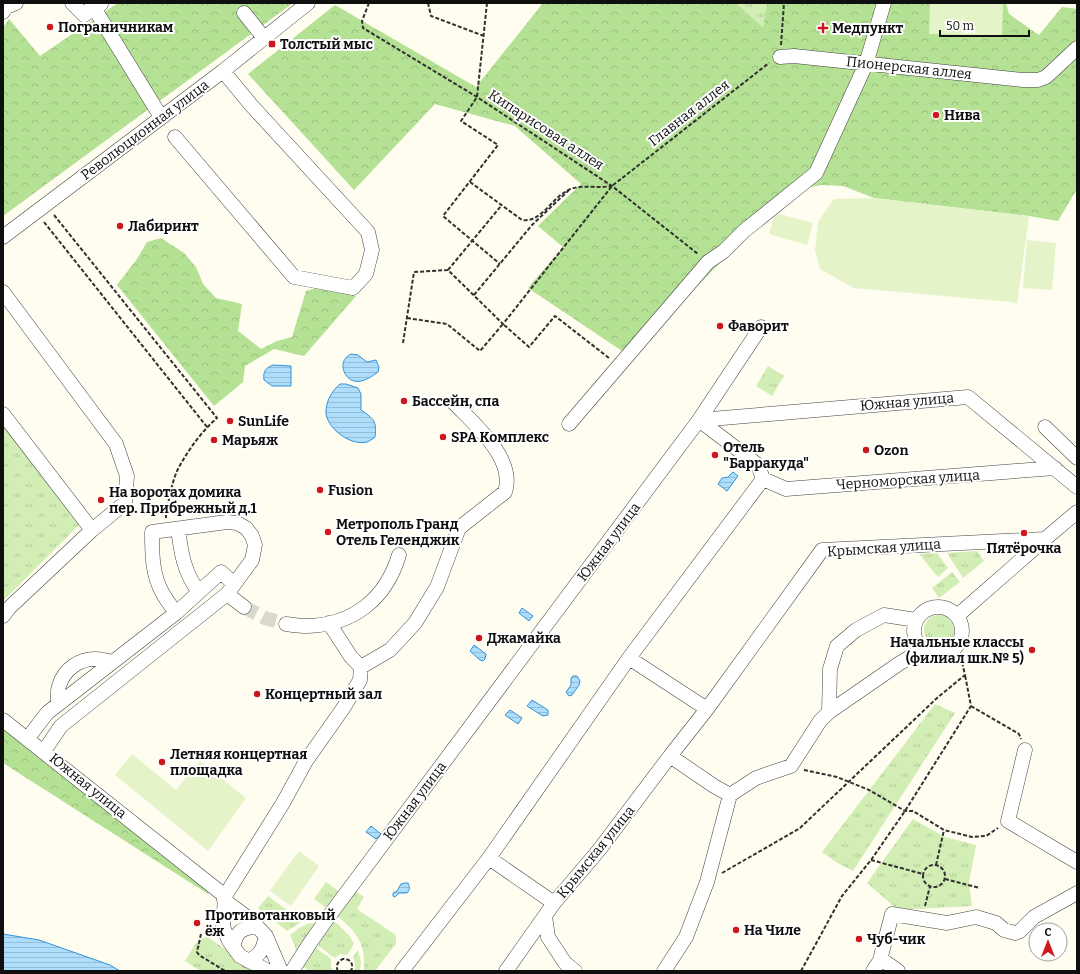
<svg xmlns="http://www.w3.org/2000/svg" width="1080" height="974" font-family="Bitter,serif">
	<defs>
		<pattern id="grass-tufts" width="24" height="20" patternUnits="userSpaceOnUse"><rect width="24" height="20" fill="#d2eeb5"/><path d="M3 7l-1-3M5 7V3M7 7l1-3M15 17l-1-3M17 17v-4M19 17l1-3" fill="none" stroke="#b3cb9a"/></pattern>
		<pattern id="forest-crowns" width="20" height="18" patternUnits="userSpaceOnUse"><rect width="20" height="18" fill="#b4e193"/><path d="M2 6a3 3 0 1 1 6 0M12 15a3 3 0 1 1 6 0" fill="none" stroke="#9ac07e"/></pattern>
		<pattern id="water-rules" width="6" height="5" patternUnits="userSpaceOnUse"><rect width="6" height="5" fill="#afdefc"/><path d="M0 2.5h6" fill="none" stroke="#95bdd7"/></pattern>
	</defs>
	<rect width="100%" height="100%" fill="#fffcf0"/>
	<path fill="url(#grass-tufts)" d="M736,3H767L763,27Z
		M768,366L784,376L772,396L756,386Z
		M3,423L79,525L3,601Z
		M977,551L984,561L963,578L947,553Z
		M937,553L948,568L938,577L919,554Z
		M952,572L960,582L939,598L932,588Z
		M924 630a15 15 0 1 1 30 0a15 15 0 1 1-30 0Z
		M935,704L955,713L853,871L836,862L822,852Z
		M913,819L945,837L976,845L969,882L972,906L898,910L867,883Z
		M326,882L341,893L329,910L314,899Z
		M355,891L364,897L357,909L396,935V944L375,971H364C366,944 357,932 337,916Z
		M268,896L291,913L295,909L304,920L287,931L258,908Z
		M333,920L349,935L354,944L347,955L340,954L335,958L315,943Z
		M309,923L316,924L296,952L295,946L290,935L299,928Z
		M206,936L257,971H200L185,961L196,943Z
		M312,945L331,959V967L333,971H310L300,965Z
		M358,950L361,962L360,971L355,970V963L353,957Z"/>
	<path fill="url(#forest-crowns)" d="M118,3H293L3,216V28L9,19L40,56Z
		M543,3H736L763,27L767,3H1006L1009,14L1039,35L1062,7L1077,9V189L1058,221L1029,216L874,198L843,186L822,185L783,192L763,206L752,231L628,355L528,288L563,247L538,226L581,184L515,126L435,104L354,190L248,74L335,5L476,87Z
		M161,238L184,253L196,267L203,284L216,298L242,304L238,331L261,349L277,341L292,337L306,291L330,284L356,296L304,356L274,349L245,366L243,382L214,406L117,285L137,259L147,242Z
		M3,727L209,887L208,894L3,763Z"/>
	<path fill="#e4f4c8" d="M930,3H1003L1002,36L929,34Z
		M874,198L1029,216L1017,304L1011,302L854,288L820,269L815,250L818,222L834,199Z
		M775,213L813,223L807,245L769,234Z
		M1027,240L1056,243L1052,290L1023,288Z
		M132,754L176,790L200,761L246,798L208,851L115,775Z
		M299,851L319,866L291,906L270,891Z"/>
	<path fill="url(#water-rules)" stroke="#2e93db" d="M351,354L358,355L367,362L376,360L379,367L378,372C371,377 363,383 354,381C345,379 339,365 346,358C347,356 349,355 351,354Z
		M273,365L291,366V386H272L264,380C263,372 265,368 273,365Z
		M340,384H346L358,388L361,394V410C374,419 377,421 375,437C372,439 370,441 367,442C351,446 329,430 326,414C325,403 332,390 340,384Z
		M733,472L738,476L727,491L718,484L722,478L728,477Z
		M522,608L533,616L529,621L519,613Z
		M474,645L486,654L485,659L483,661L480,660L470,651Z
		M573,676H577L580,681L579,685L572,695L569,696L566,692L571,685V678Z
		M532,700L548,710V715L543,716L527,706Z
		M510,710L522,718L518,724L505,715Z
		M371,826L381,834L376,839L366,832Z
		M405,883H408C410,887 410,890 407,893H399L395,897L393,896V893L397,891L401,884Z
		M3,934L39,940L110,965L120,971H3Z"/>
	<g fill="none" stroke-linecap="round" stroke-linejoin="round">
		<path stroke="#dbd8ce" stroke-width="14" stroke-dasharray="14 7" stroke-linecap="butt" d="M244,607L265,618L286,624"/>
		<g stroke="#424242" stroke-width="15">
			<path id="minor" d="M72,3L84,15L101,4
				M91,3L161,117
				M3,12L6,7L16,3
				M244,13L264,38
				M780,57L794,56L1023,80H1038L1046,77L1077,48
				M175,137L294,277L353,288L366,274L372,250L368,232L251,105L223,71
				M3,237L223,71L308,3
				M3,292L116,444L127,476L125,503L92,530L9,608L3,616
				M3,414L92,530
				M569,424L708,262L724,251L744,231L816,173L866,64L884,3
				M1045,427L1077,458
				M763,479L786,489L1055,468
				M199,592L221,572L234,584
				M227,594L244,607
				M914 631a24 24 0 1 1 48 0a24 24 0 1 1-48 0Z
				M957,616L1045,539
				M329,623L351,657L361,667L390,650L415,623L437,587L459,528L505,492C516,459 475,425 454,403
				M286,624C293,625 300,626 307,626C353,625 386,599 399,555
				M629,658L707,709L822,550L1045,539L1077,512
				M58,704C58,698 57,691 59,686C64,669 80,658 97,659C102,659 107,661 112,662
				M707,709L670,756L714,786L730,795L756,778L791,766L820,721L829,712L900,663L922,650
				M829,712L830,669L837,646L856,630L884,615L916,620
				M3,720L225,896L223,927L229,941L240,956L268,971
				M28,738L47,713L176,613L199,592C184,573 181,552 178,529
				M1025,750L1008,821L1077,862
				M44,751L61,726L227,594L252,560L255,545L252,536L246,528L237,523L227,522L152,532C152,554 152,575 163,594C167,601 172,607 176,613
				M489,858L554,903L599,850L670,756
				M225,896L283,803L306,761L344,707L360,680L361,667
				M224,900L251,920L266,936L281,971
				M545,916L548,937L565,963L575,971
				M233,947C237,931 240,929 256,926
				M881,956L892,914L947,923L976,917L996,923L1004,930L1015,933L1020,931L1034,917L1077,893
				M248,961C261,955 263,949 266,936
				M292,971L310,943L329,916L699,420L968,397L1077,487
				M402,971L489,858L629,658L763,479L758,465L699,420L761,327
				M506,971L554,903
				M664,971L686,937L707,882L730,795
				M873,971L881,959L898,971"/>
		</g>
		<path stroke="#313131" stroke-width="2" stroke-dasharray="4 2" stroke-linecap="butt" d="M369,3L362,21L363,28L477,97L612,186L698,254
			M428,3L431,16L484,36
			M487,3L477,97L461,121L498,145L443,216L500,264
			M781,45L784,3
			M470,182L522,220C540,223 551,200 565,192C577,183 596,189 611,186
			M54,215L217,418C202,431 189,449 179,467C172,480 170,497 166,511V518
			M44,222L207,427
			M448,270L501,206
			M474,295L532,225L569,190
			M407,318L447,324L480,351L503,324L529,347L555,316L609,358
			M403,343L414,272L448,270L503,324L612,186L769,63
			M971,706L1019,734L1021,739
			M804,770L837,777L869,790L905,811H913L944,830L972,837L986,836L998,828
			M871,860L923,874
			M923 876a11 11 0 1 1 22 0a11 11 0 1 1-22 0Z
			M936,865L944,830
			M722,873L800,828L937,698L965,675L958,645
			M945,879L980,888
			M925,906L930,886
			M201,934L197,952L199,955L225,971
			M338,971C335,966 338,961 343,959C351,959 354,964 351,971
			M801,971L842,896L871,860L905,811L971,706L965,675"/>
		<use href="#minor" stroke="#fff" stroke-width="14"/>
	</g>
	<g fill="#ce171c" stroke="#fff" stroke-width="1.5">
		<circle cx="50" cy="27" r="4"/>
		<path d="M821 22h4v4h4v4h-4v4h-4v-4h-4v-4h4z"/>
		<rect x="268" y="40" width="8" height="8" rx="2"/>
		<circle cx="936" cy="115" r="4"/>
		<circle cx="120" cy="226" r="4"/>
		<circle cx="720" cy="326" r="4"/>
		<circle cx="404" cy="401" r="4"/>
		<circle cx="230" cy="421" r="4"/>
		<circle cx="443" cy="437" r="4"/>
		<circle cx="214" cy="440" r="4"/>
		<circle cx="866" cy="450" r="4"/>
		<circle cx="715" cy="455" r="4"/>
		<circle cx="320" cy="490" r="4"/>
		<circle cx="101" cy="500" r="4"/>
		<circle cx="328" cy="532" r="4"/>
		<circle cx="1024" cy="533" r="4"/>
		<circle cx="479" cy="638" r="4"/>
		<circle cx="1032" cy="650" r="4"/>
		<circle cx="257" cy="694" r="4"/>
		<circle cx="162" cy="762" r="4"/>
		<circle cx="197" cy="923" r="4"/>
		<circle cx="736" cy="930" r="4"/>
		<circle cx="859" cy="939" r="4"/>
	</g>
	<g text-anchor="middle" dominant-baseline="central" stroke-width="4" stroke-linejoin="round" paint-order="stroke">
		<g font-size="14" font-weight="bold" fill="#0f0f0f" stroke="#fff" text-anchor="start">
			<text x="58" y="27">Пограничникам</text>
			<text x="832" y="28">Медпункт</text>
			<text x="280" y="44">Толстый мыс</text>
			<text x="944" y="115">Нива</text>
			<text x="128" y="226">Лабиринт</text>
			<text x="728" y="326">Фаворит</text>
			<text x="412" y="401">Бассейн, спа</text>
			<text x="238" y="421">SunLife</text>
			<text x="451" y="437">SPA Комплекс</text>
			<text x="222" y="440">Марьяж</text>
			<text x="723" y="447">Отель<tspan x="723" dy="16">"Барракуда"</tspan></text>
			<text x="874" y="450">Ozon</text>
			<text x="328" y="490">Fusion</text>
			<text x="109" y="492">На воротах домика<tspan x="109" dy="16">пер. Прибрежный д.1</tspan></text>
			<text x="336" y="524">Метрополь Гранд<tspan x="336" dy="16">Отель Геленджик</tspan></text>
			<text x="1024" y="548" text-anchor="middle">Пятёрочка</text>
			<text x="487" y="638">Джамайка</text>
			<text x="1024" y="642" text-anchor="end">Начальные классы<tspan x="1024" dy="16">(филиал шк.№ 5)</tspan></text>
			<text x="265" y="694">Концертный зал</text>
			<text x="170" y="754">Летняя концертная<tspan x="170" dy="16">площадка</tspan></text>
			<text x="205" y="915">Противотанковый<tspan x="205" dy="16">ёж</tspan></text>
			<text x="744" y="930">На Чиле</text>
			<text x="867" y="939">Чуб-чик</text>
		</g>
		<g font-size="14" fill="#0f0f0f" stroke="#fff">
			<text transform="translate(909 68) rotate(6)">Пионерская аллея</text>
			<text transform="translate(689 113) rotate(-38)">Главная аллея</text>
			<text transform="translate(145 130) rotate(-37)">Революционная улица</text>
			<text transform="translate(546 130) rotate(33)">Кипарисовая аллея</text>
			<text transform="translate(907 402) rotate(-5)">Южная улица</text>
			<text transform="translate(908 480) rotate(-4)">Черноморская улица</text>
			<text transform="translate(609 542) rotate(-53)">Южная улица</text>
			<text transform="translate(884 548) rotate(-4)">Крымская улица</text>
			<text transform="translate(88 786) rotate(39)">Южная улица</text>
			<text transform="translate(415 801) rotate(-53)">Южная улица</text>
			<text transform="translate(596 852) rotate(-51)">Крымская улица</text>
		</g>
	</g>
	<rect width="1080" height="974" fill="none" stroke="#0f0f0f" stroke-width="8"/>
	<g transform="translate(1048 942)"><circle r="19" fill="#ffffff" stroke="#9f9f9f"/>
	<path d="M0-3L7 15L0 10L-7 15Z" fill="#ce171c"/>
	<text y="-6" font-size="11" font-weight="bold" text-anchor="middle" fill="#0f0f0f">С</text>
	</g>
	<path d="M940 30v6h89v-6" fill="none" stroke="#0f0f0f" stroke-width="2"/>
	<text x="946" y="30" font-size="12" fill="#0f0f0f" stroke="#ffffff" stroke-width="3" paint-order="stroke">50 m</text>
</svg>
